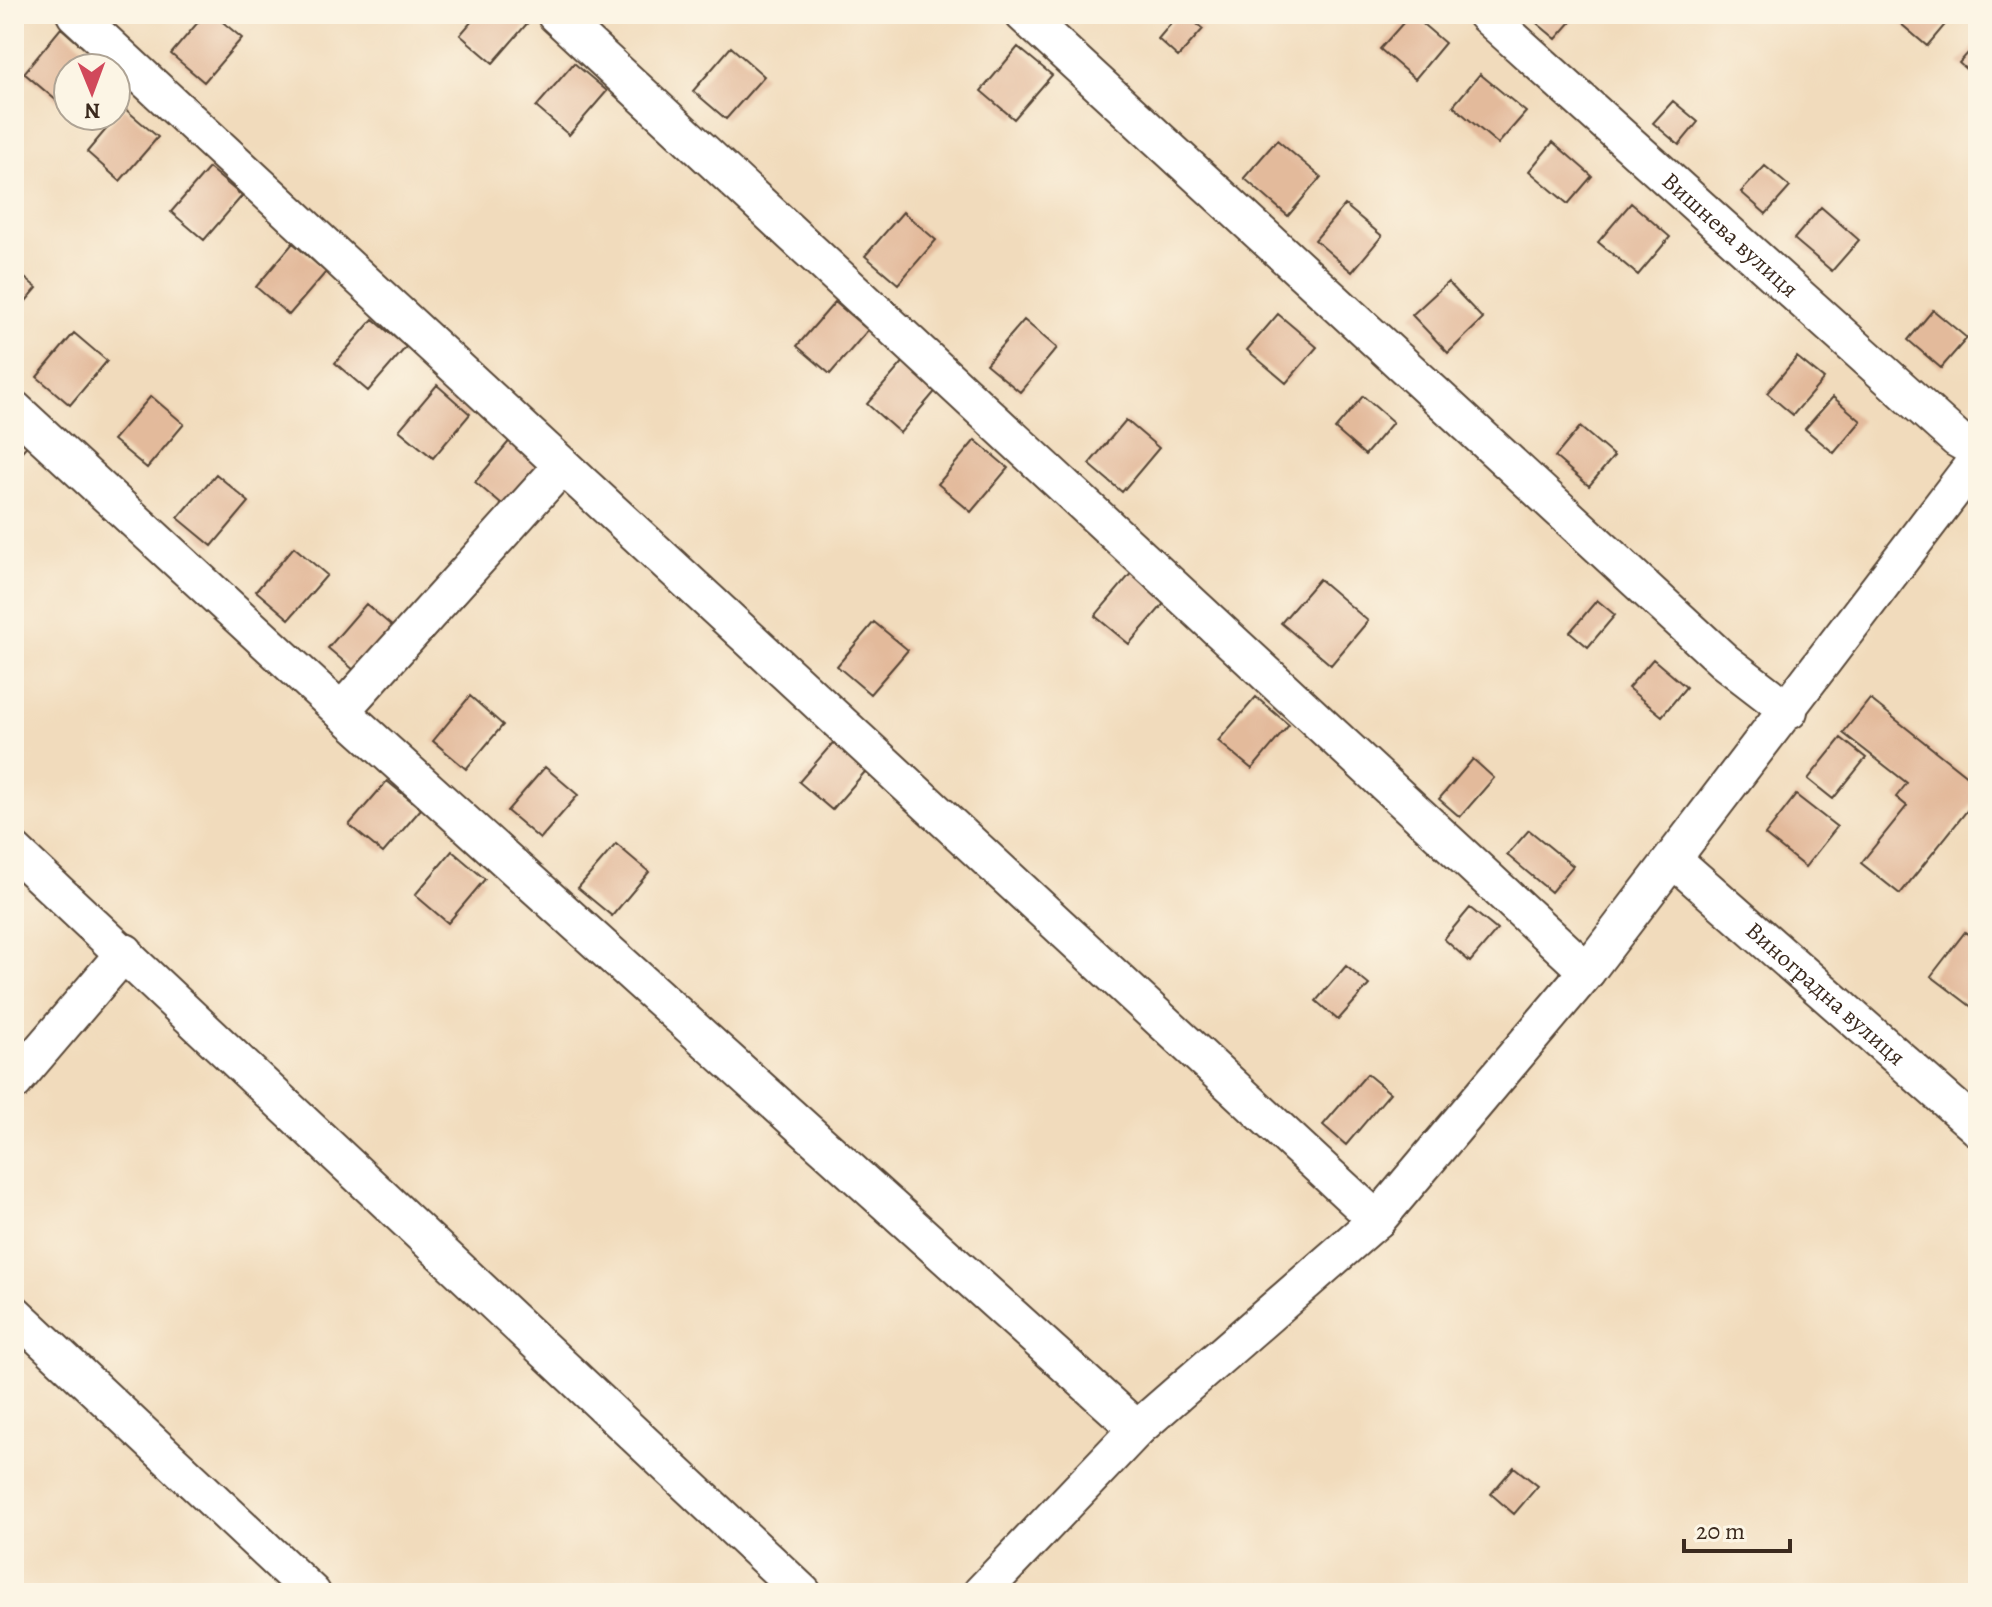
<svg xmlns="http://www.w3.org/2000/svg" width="1992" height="1607" font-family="Alegreya,serif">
	<rect width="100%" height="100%" fill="#fcf5e5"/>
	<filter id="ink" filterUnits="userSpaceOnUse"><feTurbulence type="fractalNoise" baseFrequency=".0125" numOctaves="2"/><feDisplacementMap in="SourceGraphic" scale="16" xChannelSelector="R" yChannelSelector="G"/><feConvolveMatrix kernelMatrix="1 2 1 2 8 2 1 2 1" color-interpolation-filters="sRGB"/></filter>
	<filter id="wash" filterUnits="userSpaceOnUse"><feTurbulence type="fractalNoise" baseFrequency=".006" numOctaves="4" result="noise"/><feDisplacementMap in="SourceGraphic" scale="32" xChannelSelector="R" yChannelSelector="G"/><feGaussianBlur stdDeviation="1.8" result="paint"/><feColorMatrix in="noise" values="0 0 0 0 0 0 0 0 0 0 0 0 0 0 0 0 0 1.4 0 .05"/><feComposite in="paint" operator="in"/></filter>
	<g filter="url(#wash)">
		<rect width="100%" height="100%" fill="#f1dbbc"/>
		<g id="blocks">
			<path fill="#e3ba9b" d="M205,14H213L242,38L204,82L171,54Z
				M478,14H525L531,19L493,63L460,35Z
				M1179,14H1185L1203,29L1178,57L1158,39Z
				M1411,14L1445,43L1415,79L1380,49Z
				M1526,14H1578L1556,39Z
				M1907,14H1954L1927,46L1900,23Z
				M61,28L94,57L85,68H68V88L57,101L24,73Z
				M1978,42V80L1959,63Z
				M731,47L764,76L726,119L693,91Z
				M1018,47L1052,75L1014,119L981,91Z
				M574,63L607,91L569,135L536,107Z
				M1480,74L1526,112L1498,144L1453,106Z
				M1673,101L1698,122L1679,145L1653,123Z
				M124,108L158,137L120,181L87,152Z
				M1277,140L1321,177L1288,216L1244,178Z
				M1553,142L1592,176L1568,204L1529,171Z
				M1765,166L1790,187L1766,214L1741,192Z
				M209,168L242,196L204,240L171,212Z
				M1631,203L1670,237L1638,275L1598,242Z
				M1345,205L1382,236L1352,272L1315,240Z
				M1821,207L1859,240L1832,271L1794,239Z
				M903,212L936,240L898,284L865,256Z
				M293,243L326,272L289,315L256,287Z
				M14,269L37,288L14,315Z
				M1448,282L1483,319L1448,353L1412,315Z
				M835,302L868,330L830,374L797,346Z
				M1933,310L1967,338L1941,368L1908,340Z
				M1278,314L1317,347L1286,383L1247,350Z
				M373,319L406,347L368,391L335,363Z
				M1024,320L1057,348L1020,392L986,364Z
				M74,333L107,361L70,405L37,377Z
				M1797,357L1824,379L1793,415L1767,393Z
				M905,360L938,388L900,433L867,404Z
				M437,385L470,414L433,458L399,430Z
				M151,396L184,424L147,468L113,440Z
				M1363,396L1393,422L1365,455L1335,429Z
				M1833,397L1861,421L1834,453L1805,429Z
				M1126,420L1159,448L1122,492L1089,464Z
				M14,425L32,440L14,460Z
				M1580,427L1614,456L1589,486L1555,457Z
				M512,438L546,466L508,510L475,482Z
				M975,440L1008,468L971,512L938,484Z
				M216,474L249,502L212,546L178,518Z
				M294,547L327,575L289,619L256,591Z
				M1133,571L1167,600L1129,644L1095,616Z
				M1319,579L1368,621L1331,665L1281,623Z
				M1597,600L1615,615L1588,647L1570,632Z
				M366,604L399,632L361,676L328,648Z
				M874,622L908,650L870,694L837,666Z
				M1653,659L1686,687L1662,716L1628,688Z
				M470,696L503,725L466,769L433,741Z
				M1256,697L1289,725L1252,769L1218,741Z
				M1870,699L1978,785V797L1900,894L1861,863L1907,806L1896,797L1907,783L1843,733Z
				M837,738L870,766L832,810L799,782Z
				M1841,738L1866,758L1833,799L1808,779Z
				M1473,759L1494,778L1460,817L1439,799Z
				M545,767L578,795L540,839L507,811Z
				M387,781L421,809L383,853L349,825Z
				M1796,795L1837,827L1805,867L1765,835Z
				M1529,830L1573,866L1551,892L1507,855Z
				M616,844L649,872L612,916L578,888Z
				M452,851L485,879L448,923L415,895Z
				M1470,908L1497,930L1470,962L1444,939Z
				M1965,932L1978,942L1977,1011L1931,976Z
				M1346,966L1369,985L1338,1020L1316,1001Z
				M1367,1074L1390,1093L1346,1145L1323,1125Z
				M1514,1467L1538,1486L1514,1514L1491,1494Z"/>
		</g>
	</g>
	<g filter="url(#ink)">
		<use href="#blocks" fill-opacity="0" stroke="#564536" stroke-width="2"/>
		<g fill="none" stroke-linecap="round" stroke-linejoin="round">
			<g stroke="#564536" stroke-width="40">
				<g id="minor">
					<path d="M75,14L1377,1220"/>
					<path d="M555,14L1587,971"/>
					<path d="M1023,14L1724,661L1789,711"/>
					<path id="s1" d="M1485,14L1957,439L1978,451"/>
					<path d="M14,409L341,711L1137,1429"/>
					<path d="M341,711L562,466"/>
					<path d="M14,851L803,1593"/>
					<path id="s2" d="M1674,860L1978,1128"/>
					<path d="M14,1082L125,952"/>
					<path d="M14,1313L312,1593"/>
					<path d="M981,1593L1137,1429L1377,1220L1587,971L1978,458"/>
				</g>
			</g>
			<use href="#minor" stroke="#fff" stroke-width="36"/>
		</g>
	</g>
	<g text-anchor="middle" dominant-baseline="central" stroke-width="8" stroke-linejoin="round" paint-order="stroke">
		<g font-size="24" fill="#3b2a1e" stroke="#fcf5e5">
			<text stroke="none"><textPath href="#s1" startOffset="330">Вишнева вулиця</textPath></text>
			<text stroke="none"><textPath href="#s2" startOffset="202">Виноградна вулиця</textPath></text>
		</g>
	</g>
	<rect width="1992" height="1607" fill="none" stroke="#fcf5e5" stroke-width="48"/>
	<g transform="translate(92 92) rotate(179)"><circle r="38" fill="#fcf5e5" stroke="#afa495" stroke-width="2"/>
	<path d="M0-6L14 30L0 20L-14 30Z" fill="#d1495b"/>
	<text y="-12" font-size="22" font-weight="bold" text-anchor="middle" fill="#3b2a1e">N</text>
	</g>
	<path d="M1684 1539v12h106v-12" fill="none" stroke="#3b2a1e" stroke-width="4"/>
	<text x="1696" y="1539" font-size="24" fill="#3b2a1e" stroke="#fcf5e5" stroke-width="6" paint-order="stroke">20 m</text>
</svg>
